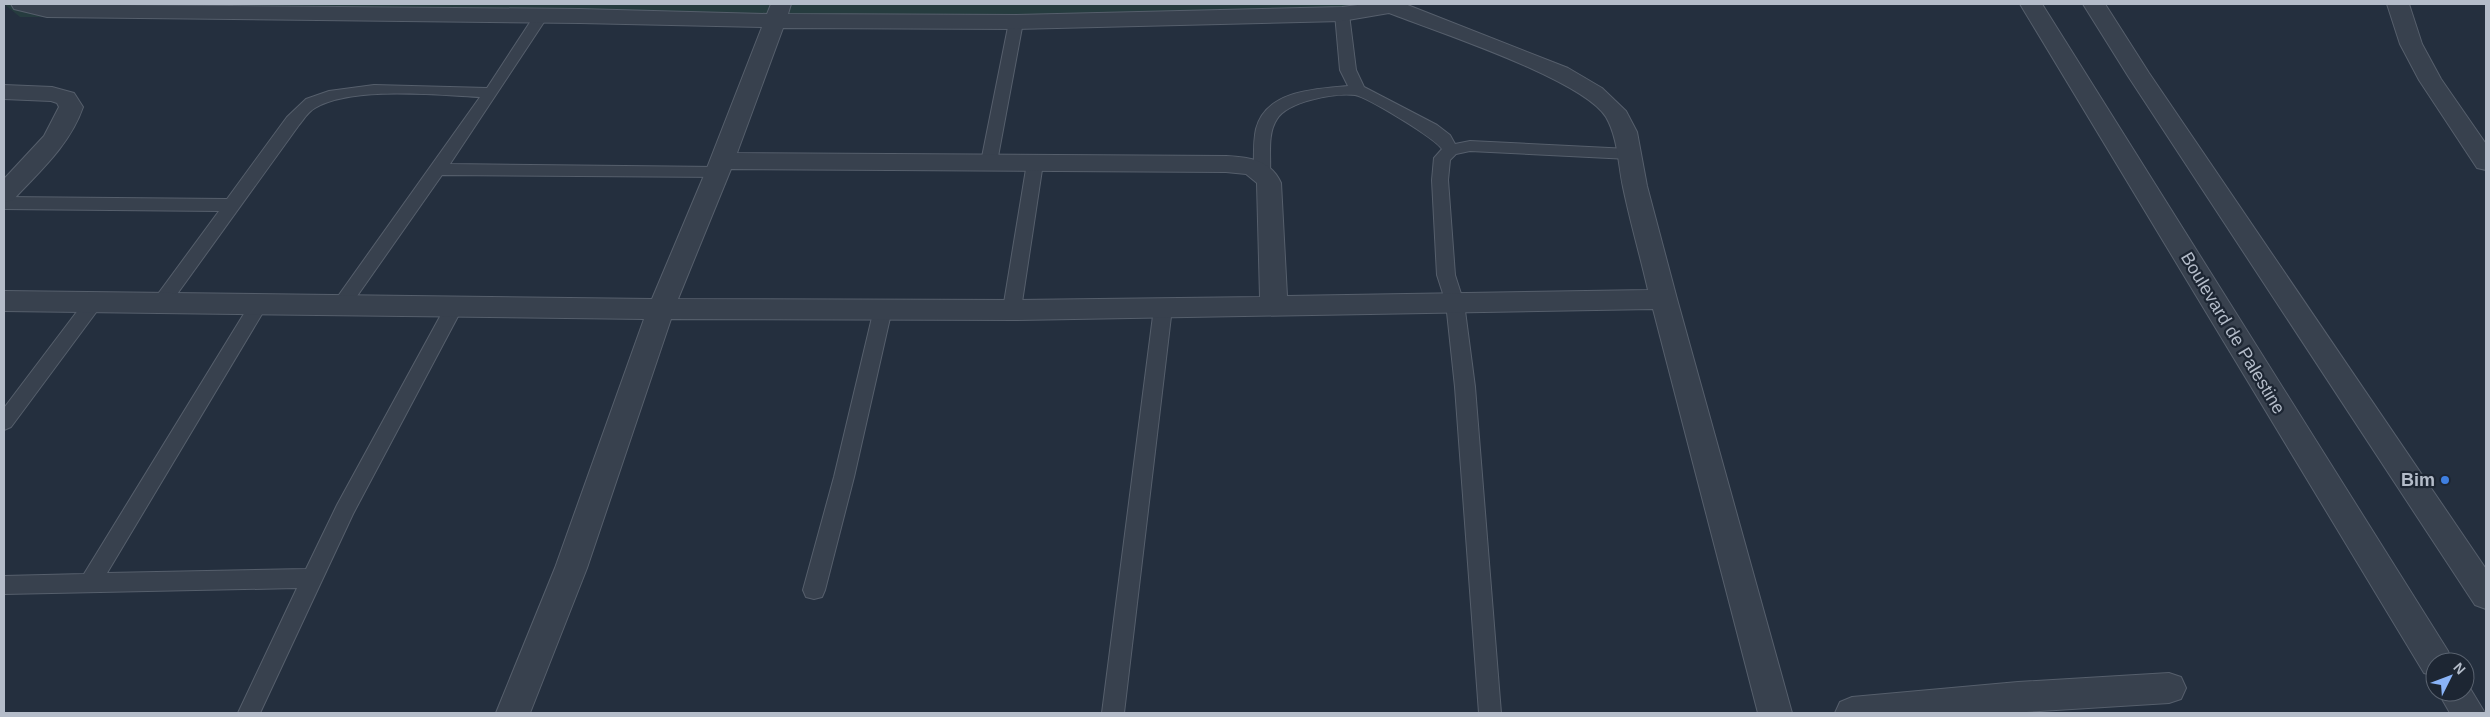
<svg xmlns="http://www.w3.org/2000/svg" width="2490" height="717" font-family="Helvetica,sans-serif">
	<rect width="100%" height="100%" fill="#242f3e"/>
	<path fill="#263c3f" d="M4,4H1352L1346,14L1016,18L20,17Z"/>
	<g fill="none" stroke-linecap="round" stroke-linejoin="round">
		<g stroke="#565f6c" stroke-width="2">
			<path id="service" d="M1342,10L1349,14L1356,70L1364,87L1437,125L1450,135L1455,144L1470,141L1629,149L1635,150L1637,154L1635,158L1629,159L1470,151L1456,154L1450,160L1448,180L1455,275L1464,303L1475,387L1501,713H1479L1455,387L1446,303L1437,275L1432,180L1434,158L1442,149C1435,138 1367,97 1355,95C1334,93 1288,101 1277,119C1267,134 1271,155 1270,172L1268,176H1256L1254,172C1254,158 1253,143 1256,129C1266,90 1316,89 1348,86L1340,70L1335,14Z
				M541,12L548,16L450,164L717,167L723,169L725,173L723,177L442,175L348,309L342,311L336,309L333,304L336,299L480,97C438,95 351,86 315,108C308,112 304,119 299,125L167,308L161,310L155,308L152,303L155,298L219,211L4,209V197L227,199L287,117L306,99L329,91L374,85L487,88L536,13Z
				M1016,18L1023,22L997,162L995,166H983L981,162L1009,22Z
				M1035,157L1041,159L1043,163L1021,309L1018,314L1012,316L1006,314L1003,309L1027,163L1029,159Z
				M94,295L100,297L103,302L100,307L11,427L4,430V408L88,297Z
				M259,297L265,299L268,304L107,573L306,569L337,505L449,300L455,298L461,300L464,305L353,514L260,713H238L297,588L4,594V576L84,574L253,299Z
				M1163,301L1169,303L1172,308L1124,713H1102L1154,308L1157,303Z
				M883,302L889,304L892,309L854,477L825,590L822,597L814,599L806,597L803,590L834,477L874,309L877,304Z"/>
		</g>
		<g stroke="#565f6c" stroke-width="2">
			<path id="minor" d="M11,4L580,9L767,14L771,4H791L788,14L1016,15L1342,7L1365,4H1405L1568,68L1602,88L1626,111L1637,132L1647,186L1677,299L1792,713H1758L1653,309L1018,320L671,319L587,568L530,713H496L555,568L644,319L4,311V291L652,299L705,173L762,27L580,23L47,17L14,9ZM1389,13C1435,31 1582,79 1606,117C1618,138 1618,163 1623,187C1630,221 1640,255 1648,290L1287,296L1281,183C1271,160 1249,157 1226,156L737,153L783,28L1016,29L1342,21ZM731,169L1226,172L1246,174L1257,183L1260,297L1018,300L678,299Z
				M2387,4H2409L2422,44L2441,79L2486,144V170L2477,168L2419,80L2400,44Z
				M4,85L52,87L74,93L83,107C70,145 39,172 13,200L4,202V179L44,136L59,107L57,103L51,101L4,99Z
				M2169,673L2181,677L2186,688L2181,699L2169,703L2010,713H1835L1840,702L1852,697L2018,682Z"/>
		</g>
		<g stroke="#565f6c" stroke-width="2">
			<path id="tertiary" d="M2020,4H2042L2448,651L2452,662H2435V676L2424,673Z
				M2083,4H2105L2149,73L2486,569V609L2475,605L2128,76Z
				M2465,680L2485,713H2450L2438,692H2465Z"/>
		</g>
		<use href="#service" fill="#38414e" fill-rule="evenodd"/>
		<use href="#minor" fill="#38414e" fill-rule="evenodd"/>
		<use href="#tertiary" fill="#38414e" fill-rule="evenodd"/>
	</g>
	<circle fill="#3f7fe0" stroke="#1d2633" stroke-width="2" cx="2445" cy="480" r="5"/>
	<g text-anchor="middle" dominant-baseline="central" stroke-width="4.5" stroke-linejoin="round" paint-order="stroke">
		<g font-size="18" fill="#b4bcc9" stroke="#1d2633">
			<text transform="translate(2233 333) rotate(59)">Boulevard de Palestine</text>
		</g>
		<g font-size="18" font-weight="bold" fill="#b4bcc9" stroke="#1d2633" text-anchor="end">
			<text x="2435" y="480">Bim</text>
		</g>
	</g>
	<rect width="2490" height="717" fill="none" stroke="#b4bcc9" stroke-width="10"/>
	<g transform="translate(2450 677) rotate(48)"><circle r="24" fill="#1d2633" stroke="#59626f"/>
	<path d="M0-4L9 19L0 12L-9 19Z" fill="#8ab4f8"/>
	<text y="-8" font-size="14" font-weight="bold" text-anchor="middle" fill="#b4bcc9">N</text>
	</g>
</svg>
